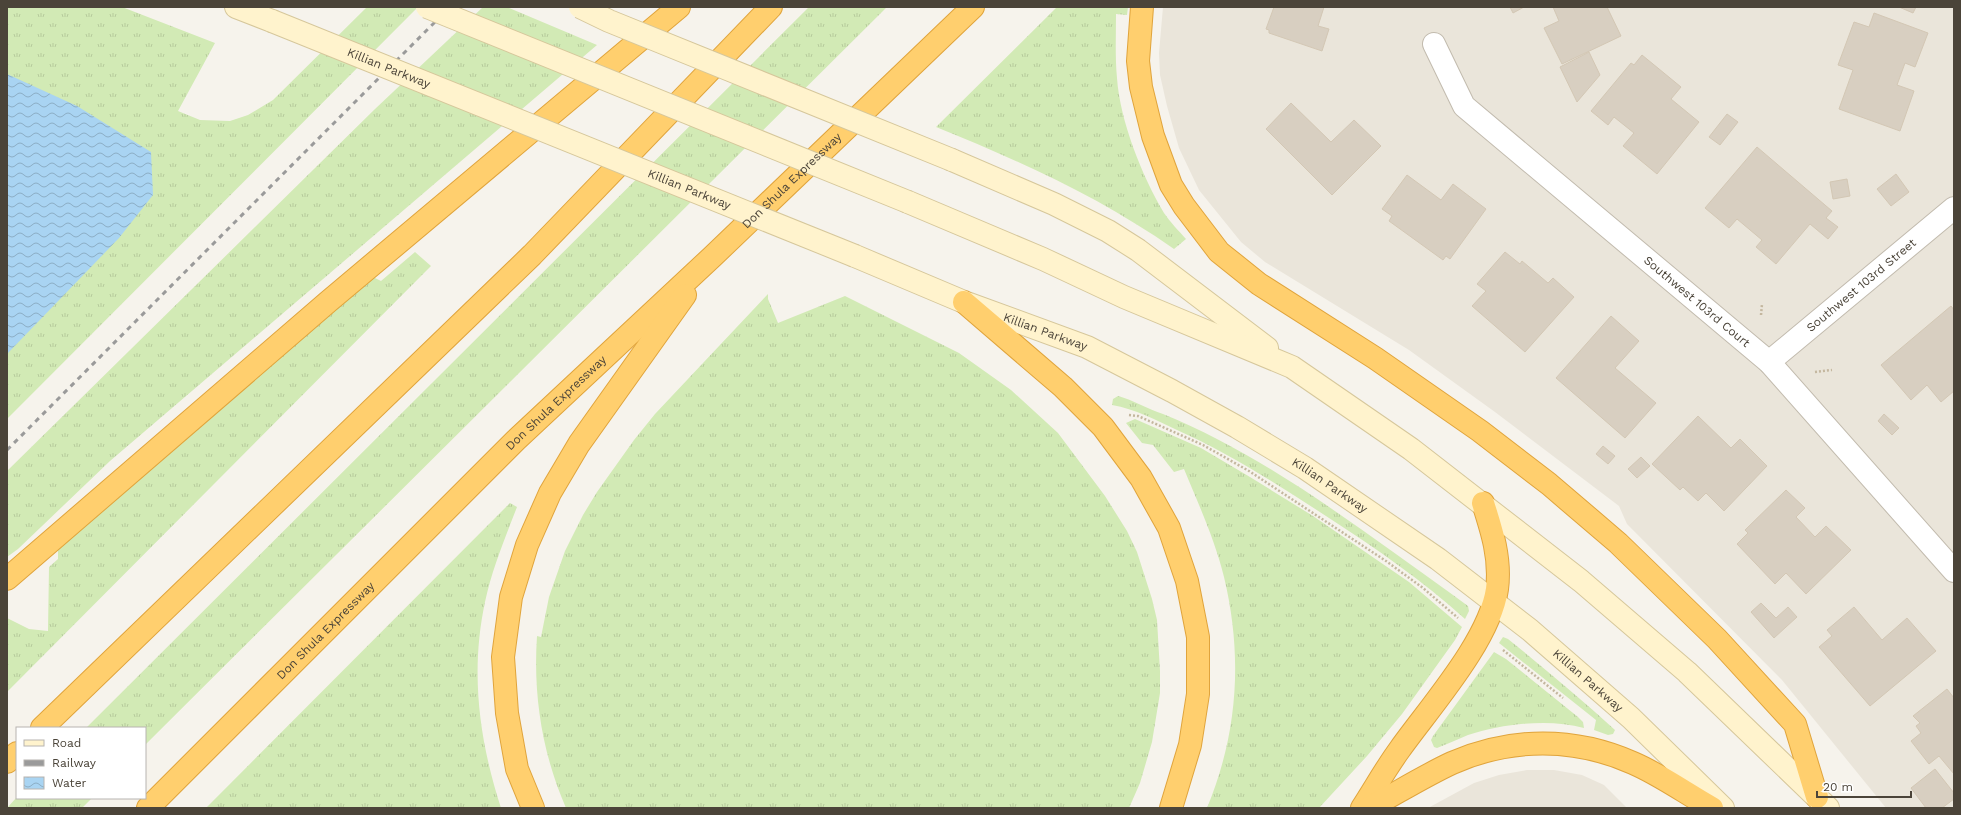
<svg xmlns="http://www.w3.org/2000/svg" width="1961" height="815" font-family="'Work Sans',sans-serif">
	<defs>
		<pattern id="grass-tufts" width="24" height="20" patternUnits="userSpaceOnUse"><rect width="24" height="20" fill="#d2eab5"/><path d="M3 7l-1-3M5 7V3M7 7l1-3M15 17l-1-3M17 17v-4M19 17l1-3" fill="none" stroke="#b6ca9c"/></pattern>
		<pattern id="water-waves" width="16" height="10" patternUnits="userSpaceOnUse"><rect width="16" height="10" fill="#a9d4f2"/><path d="M0 5q4-4 8 0t8 0" fill="none" stroke="#8caec5"/></pattern>
	</defs>
	<rect width="100%" height="100%" fill="#f6f3ec"/>
	<path fill="#eae5da" d="M1163,7H1954V808H1886L1782,680L1627,524L1619,506L1495,412L1409,350L1265,262L1241,242L1199,190L1179,148L1167,106L1160,75L1159,53Z
		M1527,770H1554L1582,775L1604,785L1627,808H1428L1474,783L1499,775Z"/>
	<path fill="url(#grass-tufts)" d="M7,7H122L215,43L178,111L200,120L230,121L248,115L273,100L367,7H418L7,419Z
		M483,7H507L597,45L110,461L18,549L7,557V471L375,109Z
		M809,7H887L145,745V728H86Z
		M1057,7H1128L1127,15L1116,14C1116,35 1115,57 1117,78C1120,121 1142,176 1164,213C1170,222 1179,231 1186,239L1174,249C1100,197 1020,161 936,127Z
		M415,252L431,266L7,692V618L29,629L48,631L49,567L58,559V549L130,485L373,277L381,281Z
		M768,294V299L778,323L845,296L959,353L1011,390L1058,433L1105,496L1127,531L1137,552L1152,599L1157,620L1160,671V693L1152,742L1140,783L1129,808H566C542,753 533,695 537,636L541,637L549,597L565,551L583,515L597,492L634,440L655,414Z
		M1118,396C1133,400 1148,409 1163,414C1265,455 1363,531 1453,595L1468,606L1469,611L1465,619C1423,581 1377,549 1329,518C1280,486 1231,454 1177,430C1156,420 1135,409 1112,405L1113,399Z
		M1135,419L1201,448L1250,477L1313,516L1409,582L1462,627L1455,640L1402,714L1367,756L1319,808H1207C1238,733 1243,656 1224,577C1215,540 1198,503 1184,469L1174,472L1153,445L1142,443L1126,423Z
		M510,503L517,507C505,538 492,569 485,602C470,672 479,740 501,808H206Z
		M1503,637L1508,639C1544,668 1580,698 1615,730L1613,734L1608,735L1594,730L1596,720L1499,643Z
		M1494,652L1506,659L1578,717L1583,722L1584,728C1548,718 1503,724 1468,735C1458,739 1448,744 1437,748L1434,747L1431,740L1433,736Z
		M17,797V798H92L82,808H7Z"/>
	<path fill="url(#water-waves)" d="M7,74L77,106L151,152L153,195L119,238L7,354Z"/>
	<path fill="#d8cfc1" stroke="#d3c7b4" d="M1274,7H1324L1318,26L1329,29L1322,51L1269,33V30L1266,29Z
		M1510,7H1524L1513,13Z
		M1553,7H1607L1621,36L1562,64L1544,28L1559,21Z
		M1899,7H1916L1913,13Z
		M1874,13L1928,33L1915,67L1905,63L1897,85L1914,91L1900,131L1839,109L1853,70L1838,65L1854,22L1869,27Z
		M1589,52L1600,75L1577,102L1560,67Z
		M1642,55L1681,87L1671,99L1699,122L1657,174L1623,146L1634,133L1614,117L1608,125L1591,111L1631,63L1634,65Z
		M1291,103L1331,142L1354,120L1381,146L1332,195L1266,129Z
		M1727,114L1738,122L1720,145L1709,137Z
		M1757,147L1832,211L1826,218L1838,227L1828,239L1810,224L1776,264L1756,247L1762,240L1737,219L1729,228L1705,208Z
		M1896,174L1909,192L1891,206L1877,189Z
		M1407,175L1441,200L1453,184L1486,209L1450,259L1446,256L1443,260L1389,221L1392,216L1382,209Z
		M1847,179L1850,196L1833,199L1830,182Z
		M1505,252L1520,264L1522,261L1548,283L1553,278L1574,297L1525,352L1472,306L1486,291L1477,284Z
		M1951,306L1954,310V391L1941,402L1927,385L1911,400L1881,365Z
		M1611,316L1639,341L1615,368L1656,403L1625,438L1556,378Z
		M1884,414L1899,428L1892,435L1878,421Z
		M1698,416L1731,448L1740,439L1767,466L1724,511L1706,493L1698,501L1683,487L1680,490L1652,464Z
		M1603,446L1615,456L1608,464L1596,454Z
		M1641,457L1650,466L1637,478L1628,469Z
		M1786,490L1805,508L1796,517L1815,537L1826,526L1851,550L1806,594L1786,573L1775,584L1737,544L1748,533L1745,530Z
		M1761,603L1776,618L1788,607L1797,617L1774,638L1751,612Z
		M1854,607L1882,640L1907,618L1936,651L1870,706L1819,647L1832,636L1827,630Z
		M1947,689L1954,698V774L1939,756L1929,764L1911,741L1921,733L1916,726L1920,723L1913,716Z
		M1935,769L1954,793V799L1942,808H1926L1911,788Z"/>
	<g fill="none" stroke-linecap="round" stroke-linejoin="round">
		<g stroke="#c2bbae" stroke-width="24">
			<g id="street">
				<path id="s1" d="M1434,44L1464,106L1769,362L1954,571"/>
				<path id="s2" d="M1769,362L1954,208"/>
			</g>
		</g>
		<g stroke="#d6c79b" stroke-width="24">
			<g id="secondary">
				<path d="M236,7L272,21"/>
				<path d="M952,160L1054,204L1108,231L1138,250L1267,348"/>
				<path d="M908,202L1043,259L1124,297L1292,367L1411,449L1581,581L1687,672L1828,808"/>
				<path id="s3" d="M855,256L964,302L1087,347L1172,391L1237,427L1305,468L1438,559L1530,630L1631,718L1723,808"/>
			</g>
		</g>
		<g stroke="#e0a43c" stroke-width="24">
			<g id="highway">
				<path d="M1142,7L1138,61L1141,87L1153,136L1171,185L1184,206L1219,252L1259,284L1375,358L1480,431L1549,484L1618,543L1717,639L1795,724L1817,797"/>
				<path d="M964,302L1063,387L1103,427L1141,478L1169,528L1187,581L1198,637V694L1190,745L1171,808"/>
				<path d="M7,579L329,301L679,7"/>
				<path d="M42,728L532,255L771,7"/>
				<path d="M7,762L17,753"/>
				<path id="s4" d="M148,808L516,440L712,257L973,7"/>
				<path d="M533,808L517,769L507,713L503,657L511,597L527,545L550,493L579,444L685,295"/>
				<path d="M1362,808C1375,788 1386,768 1400,749C1430,707 1490,640 1497,589C1501,559 1492,531 1483,503"/>
				<path d="M1369,808C1397,793 1424,776 1452,763C1511,737 1575,737 1633,763C1659,774 1687,794 1712,808"/>
			</g>
		</g>
		<path stroke="#c4b79f" stroke-width="2.5" stroke-dasharray="2 2" stroke-linecap="butt" d="M1761,315L1762,304
			M1815,372L1832,370
			M1129,415L1138,416L1203,445L1249,471L1386,561L1423,588L1458,618
			M1503,650L1563,698"/>
		<use href="#street" stroke="#fff" stroke-width="22"/>
		<use href="#secondary" stroke="#fff3cd" stroke-width="22"/>
		<use href="#highway" stroke="#ffcf6e" stroke-width="22"/>
		<path stroke="#9a9a9a" stroke-width="3" stroke-dasharray="5 5" stroke-linecap="butt" d="M7,450L450,7"/>
		<g stroke="#d6c79b" stroke-width="24" stroke-linecap="butt">
			<g id="secondary-bridge">
				<path d="M427,7L908,202"/>
				<path d="M580,7L609,21L952,160"/>
				<path id="s5" d="M272,21L855,256"/>
			</g>
		</g>
		<use href="#secondary-bridge" stroke="#fff3cd" stroke-width="22"/>
	</g>
	<g text-anchor="middle" dominant-baseline="central" stroke-width="3" stroke-linejoin="round" paint-order="stroke">
		<g font-size="12" fill="#4b4439" stroke="#fff">
			<text stroke="none"><textPath href="#s5" startOffset="126">Killian Parkway</textPath></text>
			<text stroke="none"><textPath href="#s4" startOffset="899">Don Shula Expressway</textPath></text>
			<text stroke="none"><textPath href="#s5" startOffset="450">Killian Parkway</textPath></text>
			<text stroke="none"><textPath href="#s2" startOffset="120">Southwest 103rd Street</textPath></text>
			<text stroke="none"><textPath href="#s1" startOffset="373">Southwest 103rd Court</textPath></text>
			<text stroke="none"><textPath href="#s3" startOffset="205">Killian Parkway</textPath></text>
			<text stroke="none"><textPath href="#s4" startOffset="575">Don Shula Expressway</textPath></text>
			<text stroke="none"><textPath href="#s3" startOffset="529">Killian Parkway</textPath></text>
			<text stroke="none"><textPath href="#s4" startOffset="251">Don Shula Expressway</textPath></text>
			<text stroke="none"><textPath href="#s3" startOffset="853">Killian Parkway</textPath></text>
		</g>
	</g>
	<rect width="1961" height="815" fill="none" stroke="#4b4439" stroke-width="16"/>
	<rect x="16" y="727" width="130" height="72" fill="#ffffff" stroke="#b7b4b0"/>
	<rect x="24" y="740" width="20" height="6" fill="#fff3cd" stroke="#b7b4b0"/>
	<text x="52" y="747" font-size="12" fill="#4b4439">Road</text>
	<rect x="24" y="760" width="20" height="6" fill="#9a9a9a" stroke="#b7b4b0"/>
	<text x="52" y="767" font-size="12" fill="#4b4439">Railway</text>
	<rect x="24" y="777" width="20" height="12" fill="url(#water-waves)" stroke="#b7b4b0"/>
	<text x="52" y="787" font-size="12" fill="#4b4439">Water</text>
	<path d="M1817 791v6h94v-6" fill="none" stroke="#4b4439" stroke-width="2"/>
	<text x="1823" y="791" font-size="12" fill="#4b4439" stroke="#ffffff" stroke-width="3" paint-order="stroke">20 m</text>
</svg>
